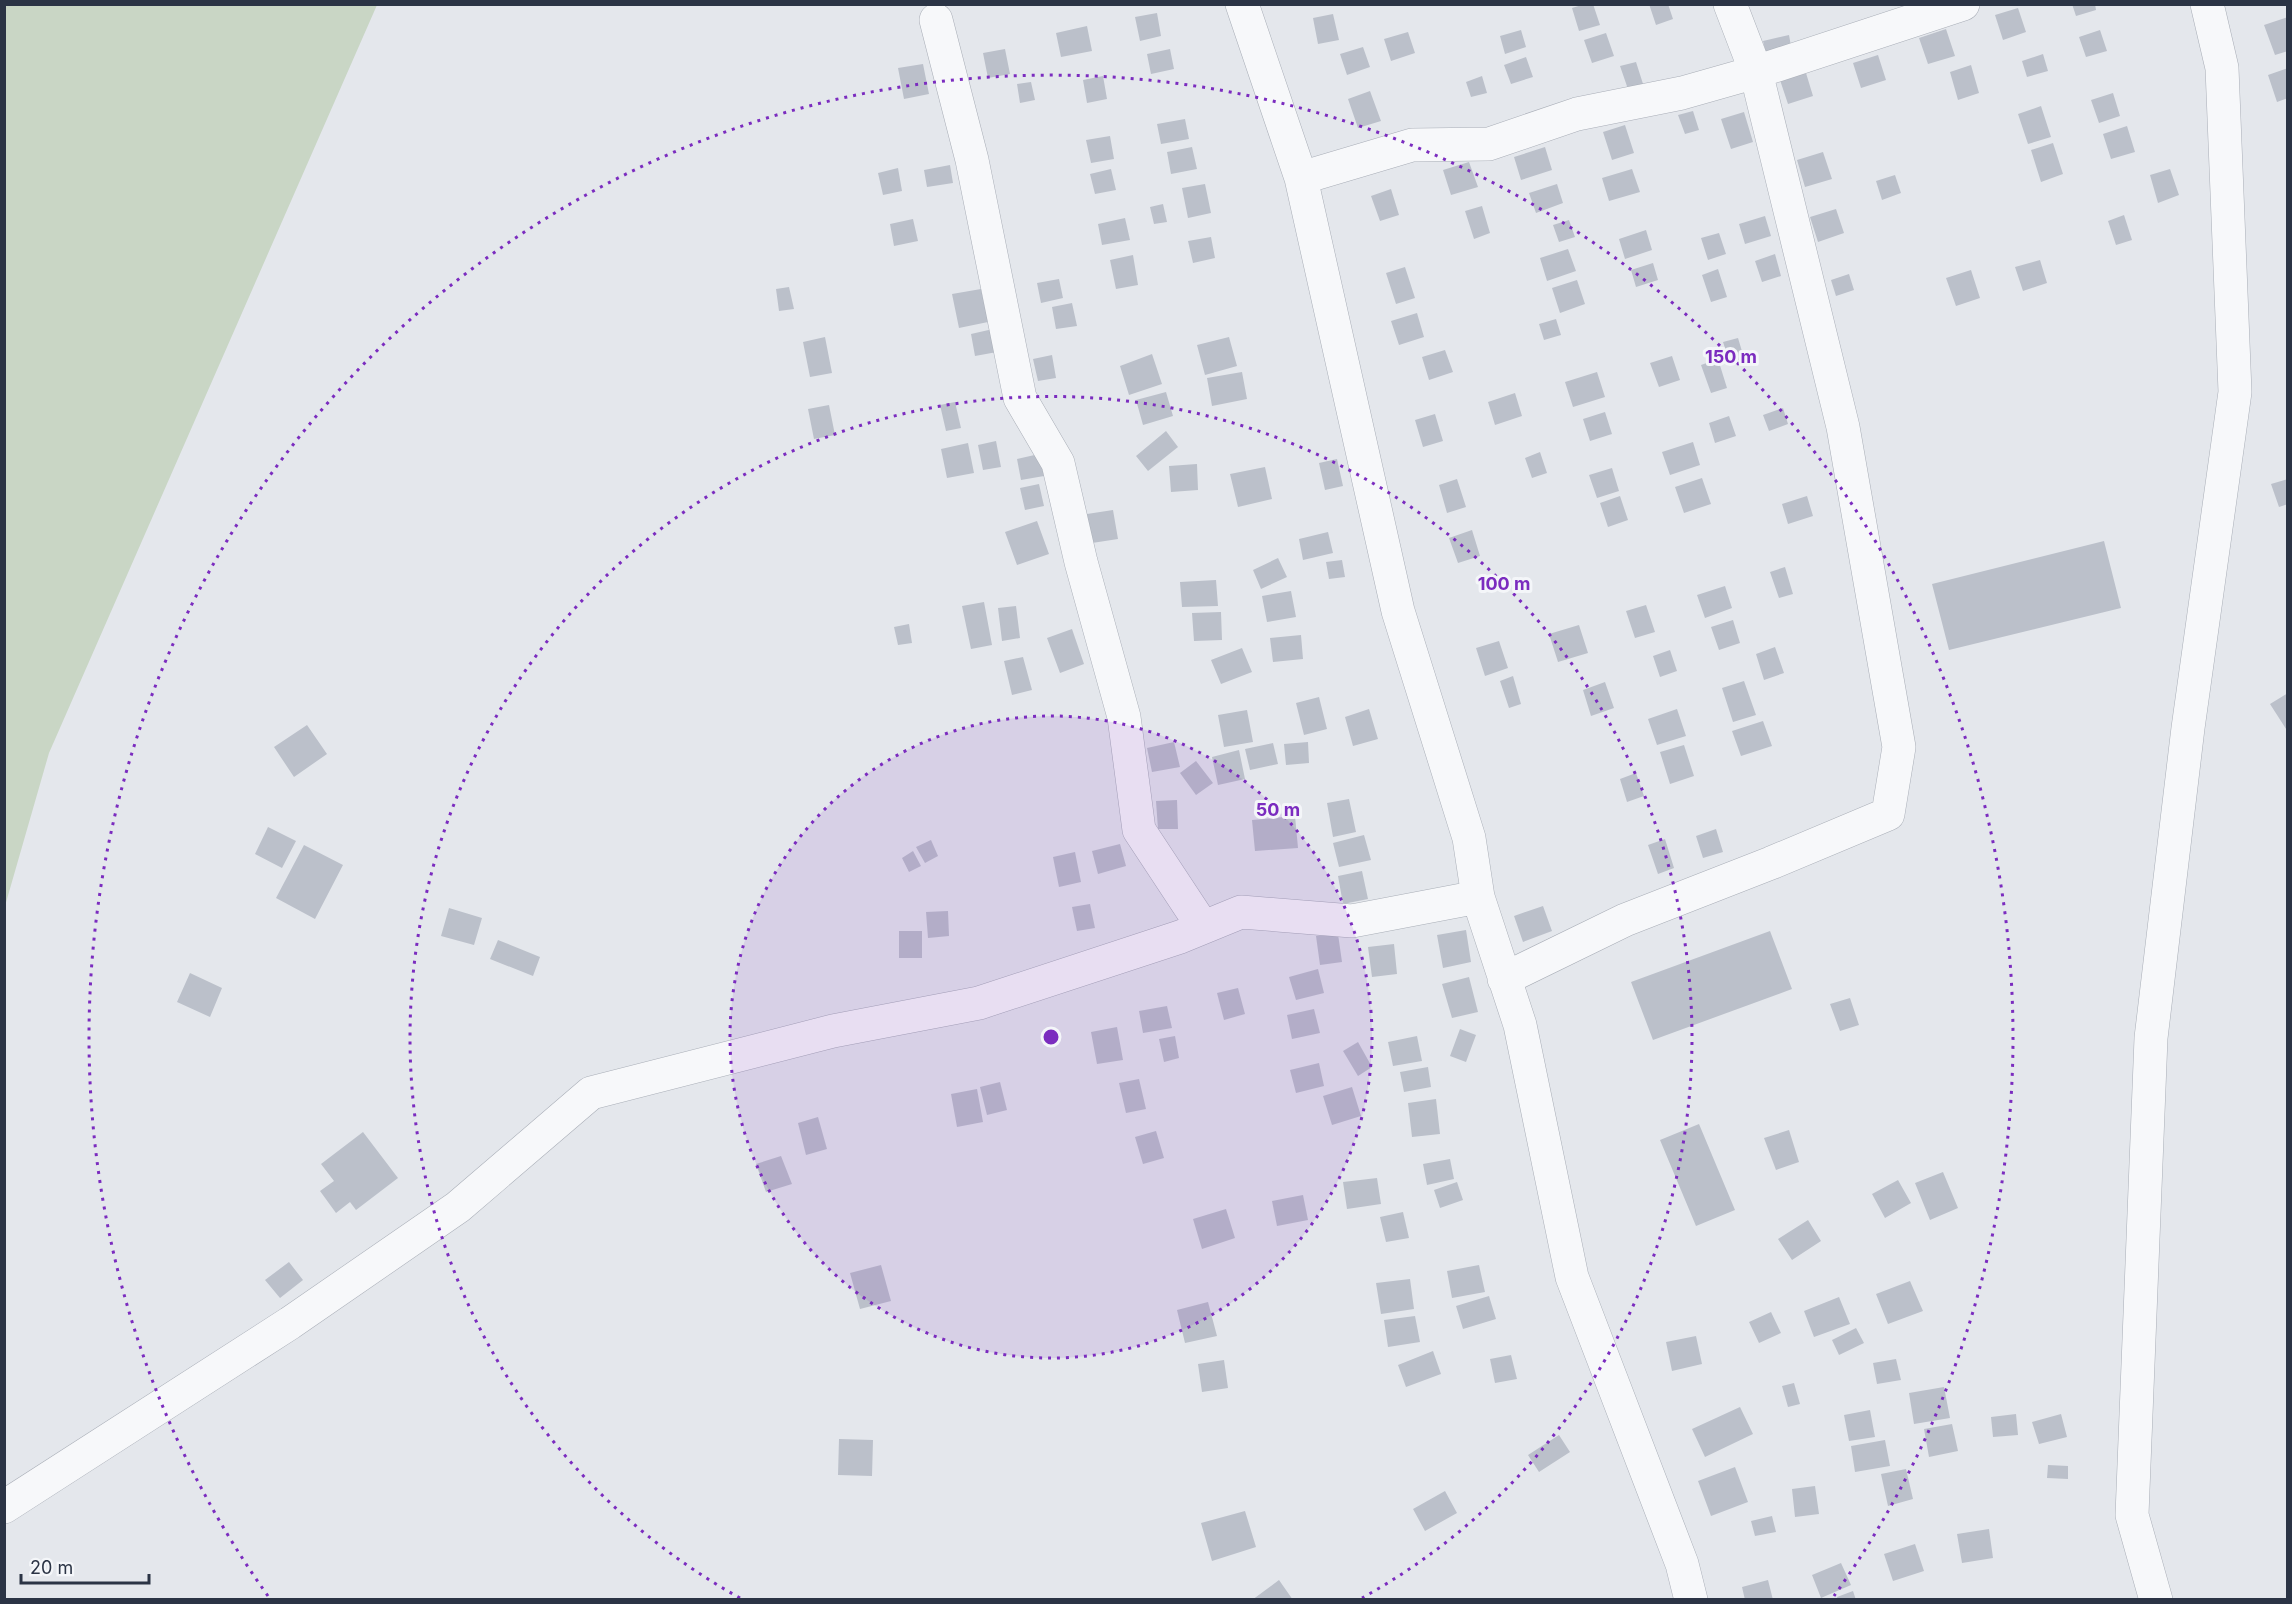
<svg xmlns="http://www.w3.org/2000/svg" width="2292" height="1604" font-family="Inter,sans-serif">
	<rect width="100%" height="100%" fill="#e4e7ec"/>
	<path fill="#c9d6c5" d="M5,4L377,5L49,753L5,906Z"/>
	<path fill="#bbc0ca" d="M1585,4H1593L1600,25L1579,31L1572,8Z
		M1649,4H1668L1673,19L1656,25Z
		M2072,4H2095L2096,10L2076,16Z
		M2018,8L2026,32L2003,40L1995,15Z
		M1157,13L1161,36L1140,41L1135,17Z
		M1333,14L1339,40L1318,44L1313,18Z
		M2288,17V51L2275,55L2264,25Z
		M1087,26L1092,51L1061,57L1056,33Z
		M1946,29L1955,56L1928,64L1919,38Z
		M1521,30L1526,47L1505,54L1500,36Z
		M2100,30L2107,51L2086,57L2079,37Z
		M1408,32L1415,53L1391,61L1384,39Z
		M1606,33L1614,56L1592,63L1584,40Z
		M1789,35L1793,57L1768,62L1763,41Z
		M1363,47L1370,67L1347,75L1340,54Z
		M1005,49L1010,74L988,78L983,53Z
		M1170,49L1174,69L1151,74L1147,54Z
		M2043,54L2048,71L2027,77L2022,61Z
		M1878,55L1886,80L1861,88L1853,63Z
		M1526,57L1533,77L1511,84L1504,65Z
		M1636,62L1644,87L1629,92L1620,66Z
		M923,64L929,94L904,99L898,68Z
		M1971,65L1979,93L1958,100L1950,72Z
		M2288,68V98L2277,102L2268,75Z
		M1806,73L1813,96L1788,104L1780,80Z
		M1103,76L1107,99L1087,103L1083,80Z
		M1482,76L1487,93L1471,97L1466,82Z
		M1031,82L1035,100L1020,103L1017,84Z
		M1370,91L1381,121L1358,128L1348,99Z
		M2113,93L2120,116L2099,123L2091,100Z
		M2041,106L2051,137L2028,144L2018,114Z
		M1693,111L1699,130L1685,134L1678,115Z
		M1744,112L1753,142L1731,149L1721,119Z
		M1185,119L1189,139L1161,144L1157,124Z
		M1625,125L1634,153L1612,160L1603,132Z
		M2127,126L2135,152L2111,159L2103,134Z
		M1110,136L1114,159L1091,163L1086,140Z
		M2053,143L2063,174L2041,182L2031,150Z
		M1192,147L1197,169L1171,174L1167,152Z
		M1545,147L1552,170L1521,180L1514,157Z
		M1823,152L1832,179L1805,187L1797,160Z
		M1469,162L1478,187L1451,195L1443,170Z
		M950,165L953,183L927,187L924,170Z
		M898,168L902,191L883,195L878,173Z
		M1111,169L1116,190L1095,194L1090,174Z
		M1632,169L1640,192L1609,201L1602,178Z
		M2170,169L2179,195L2158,203L2150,175Z
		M1895,175L1901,193L1882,200L1876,181Z
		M1205,184L1211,213L1188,218L1182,188Z
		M1557,184L1563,203L1536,213L1529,193Z
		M1391,189L1399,215L1380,221L1371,196Z
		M1163,204L1167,222L1154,224L1150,207Z
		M1482,206L1490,233L1474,239L1465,211Z
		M1836,209L1844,233L1818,242L1810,217Z
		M2124,215L2132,240L2116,245L2108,221Z
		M1765,216L1771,236L1745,244L1739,224Z
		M1125,218L1130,240L1102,245L1098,224Z
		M913,219L918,241L894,246L890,224Z
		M1569,220L1575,237L1559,242L1553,225Z
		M1646,230L1652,250L1625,259L1619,239Z
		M1719,233L1726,254L1708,260L1701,238Z
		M1211,237L1215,258L1193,263L1188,241Z
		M1568,249L1576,271L1547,281L1540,258Z
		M1775,254L1781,276L1762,282L1755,261Z
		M1133,255L1138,285L1116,289L1110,260Z
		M2040,260L2047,283L2023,291L2015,267Z
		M1653,263L1658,280L1636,287L1631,270Z
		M1405,267L1415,298L1396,304L1386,273Z
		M1718,269L1727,297L1711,302L1702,275Z
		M1971,270L1980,298L1956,306L1946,278Z
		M1849,274L1854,290L1836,296L1831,280Z
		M1059,279L1063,298L1041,303L1037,283Z
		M1577,280L1585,304L1560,313L1552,288Z
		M789,287L794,309L779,311L776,289Z
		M981,289L988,322L959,328L952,294Z
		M1072,303L1077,326L1056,329L1052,307Z
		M1417,313L1424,337L1399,345L1391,321Z
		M1556,319L1561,335L1544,340L1539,324Z
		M993,329L997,352L975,356L971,334Z
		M825,337L832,373L810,377L803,342Z
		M1229,337L1237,366L1205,375L1197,345Z
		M1738,338L1744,358L1730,363L1723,342Z
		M1445,350L1453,372L1429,380L1422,357Z
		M1152,354L1162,384L1129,395L1120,366Z
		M1052,355L1056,378L1038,381L1033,359Z
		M1672,356L1680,380L1659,387L1650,363Z
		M1718,359L1727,388L1711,393L1701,365Z
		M1242,372L1247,399L1212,406L1207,378Z
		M1597,372L1605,397L1573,407L1565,382Z
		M1166,392L1173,416L1143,425L1136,400Z
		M1515,393L1522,416L1495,425L1488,402Z
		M955,402L961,428L946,431L940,405Z
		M829,405L835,435L814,439L808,409Z
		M1783,408L1788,424L1769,431L1763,415Z
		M1605,412L1612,434L1590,441L1583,419Z
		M1435,414L1443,441L1423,447L1415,420Z
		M1729,416L1736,436L1715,443L1709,423Z
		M1166,431L1178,447L1148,471L1136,456Z
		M996,441L1001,467L983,470L978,445Z
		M1693,442L1700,465L1670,475L1662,452Z
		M968,443L974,473L947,478L941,449Z
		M1540,452L1547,473L1532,478L1525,458Z
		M1039,454L1044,476L1021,480L1017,459Z
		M1337,459L1343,486L1325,490L1319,463Z
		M1197,464L1198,490L1171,492L1169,466Z
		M1265,467L1272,499L1238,507L1230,474Z
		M1612,468L1619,491L1597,498L1589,475Z
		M1702,478L1711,504L1684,513L1675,487Z
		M1457,479L1466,507L1447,513L1439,485Z
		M2288,479V504L2279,507L2271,484Z
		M1039,484L1044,506L1025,510L1020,488Z
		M1620,496L1628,520L1608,527L1600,503Z
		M1807,496L1813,516L1788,524L1782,504Z
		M1113,510L1118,539L1092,543L1087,514Z
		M1037,521L1049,554L1017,565L1005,532Z
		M1472,530L1480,556L1458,563L1449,538Z
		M1328,532L1333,553L1303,560L1299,539Z
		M2104,541L2121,608L1949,650L1932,584Z
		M1278,558L1287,577L1261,589L1253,570Z
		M1342,560L1345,577L1329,579L1326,562Z
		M1785,567L1793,594L1779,598L1770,572Z
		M1216,580L1218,606L1182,607L1180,582Z
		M1725,586L1732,608L1705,618L1697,595Z
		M1291,591L1296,617L1267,622L1262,596Z
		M984,602L992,645L971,649L962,606Z
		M1646,605L1655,632L1635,638L1626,611Z
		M1016,606L1020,638L1002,641L998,608Z
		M1221,612L1222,640L1194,641L1192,613Z
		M1733,620L1740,643L1719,650L1711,627Z
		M909,624L912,643L898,645L894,627Z
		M1579,625L1588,653L1558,662L1549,634Z
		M1072,629L1084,664L1060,673L1047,638Z
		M1301,635L1303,659L1273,662L1270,638Z
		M1499,641L1508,668L1485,676L1476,648Z
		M1775,647L1784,673L1764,680L1756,654Z
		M1242,648L1252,672L1221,684L1211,660Z
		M1670,650L1677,671L1660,677L1653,656Z
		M1023,657L1032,690L1012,695L1004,661Z
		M1513,676L1521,704L1509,708L1500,681Z
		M1744,681L1756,715L1733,722L1722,688Z
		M1605,682L1614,708L1591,716L1583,690Z
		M2288,693V732L2270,704Z
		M1319,697L1327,729L1304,735L1296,703Z
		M1369,709L1378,739L1353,746L1345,717Z
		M1677,709L1686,736L1657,745L1648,719Z
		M1247,710L1253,742L1224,747L1218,715Z
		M1763,721L1772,746L1741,756L1732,731Z
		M307,725L327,754L294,777L274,747Z
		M1174,742L1180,767L1152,772L1147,748Z
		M1308,742L1309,763L1286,765L1284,744Z
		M1273,743L1278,764L1250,770L1245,749Z
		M1684,745L1694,776L1670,784L1660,752Z
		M1239,750L1245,779L1218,785L1212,757Z
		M1196,761L1213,783L1196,795L1180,773Z
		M1636,773L1644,796L1627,802L1620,779Z
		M1349,799L1356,832L1333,837L1327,803Z
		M1177,800L1178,829H1158L1156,801Z
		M1295,816L1298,848L1255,851L1252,820Z
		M268,827L296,841L282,868L255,854Z
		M1716,829L1723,852L1703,858L1696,836Z
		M1364,835L1371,860L1339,867L1333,843Z
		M1665,839L1674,868L1658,874L1648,845Z
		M931,840L938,856L925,863L916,847Z
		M1120,844L1126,866L1098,874L1092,851Z
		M304,845L343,865L315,919L276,898Z
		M913,851L921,866L909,872L902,858Z
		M1075,852L1081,882L1059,887L1053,857Z
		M1362,871L1368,899L1343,904L1338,876Z
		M1090,904L1095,928L1077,931L1072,907Z
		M1543,906L1552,931L1523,942L1514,916Z
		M449,908L482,918L474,945L441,936Z
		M948,911L949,936L928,938L926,912Z
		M1466,930L1471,962L1443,968L1437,935Z
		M899,931H922V958H899Z
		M1770,931L1792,989L1653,1040L1631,982Z
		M1338,934L1342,962L1320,965L1316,936Z
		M498,940L540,957L533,976L490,959Z
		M1394,944L1397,974L1372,977L1368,947Z
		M1318,969L1324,993L1296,1000L1289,977Z
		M190,973L222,988L210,1017L177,1002Z
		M1469,977L1478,1012L1452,1018L1442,984Z
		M1238,988L1245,1014L1224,1020L1217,993Z
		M1850,998L1859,1025L1840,1031L1830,1004Z
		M1167,1006L1172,1028L1143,1033L1139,1011Z
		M1314,1009L1320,1033L1292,1039L1287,1015Z
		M1117,1027L1123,1060L1097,1064L1091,1032Z
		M1460,1029L1476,1035L1466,1062L1450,1056Z
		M1175,1036L1179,1058L1164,1062L1159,1039Z
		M1417,1036L1422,1061L1393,1066L1388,1042Z
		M1358,1042L1372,1067L1358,1076L1343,1051Z
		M1319,1063L1324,1086L1296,1093L1290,1070Z
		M1428,1067L1431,1087L1404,1092L1400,1072Z
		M1139,1079L1146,1109L1126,1113L1119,1083Z
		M1000,1082L1007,1110L987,1115L980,1087Z
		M1352,1087L1361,1116L1332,1125L1323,1096Z
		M977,1089L983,1122L957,1127L951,1094Z
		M1436,1099L1440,1134L1412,1137L1408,1103Z
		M818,1117L827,1149L806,1155L798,1123Z
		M1699,1124L1735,1210L1696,1226L1660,1140Z
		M1789,1130L1799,1162L1776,1170L1764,1138Z
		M1156,1131L1164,1158L1143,1164L1135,1137Z
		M363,1132L398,1178L356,1210L350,1202L336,1213L320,1191L334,1181L321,1164Z
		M781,1156L792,1184L766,1192L756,1164Z
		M1450,1159L1454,1179L1427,1185L1423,1164Z
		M1943,1172L1958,1208L1930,1220L1915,1183Z
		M1377,1178L1381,1204L1347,1209L1343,1182Z
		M1898,1180L1911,1203L1885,1218L1872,1194Z
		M1457,1182L1463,1200L1440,1208L1434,1190Z
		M1303,1195L1308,1220L1277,1226L1272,1201Z
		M1226,1209L1235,1238L1202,1249L1193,1219Z
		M1403,1212L1409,1238L1386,1242L1380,1217Z
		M1808,1220L1821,1241L1792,1260L1778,1239Z
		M289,1262L303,1280L280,1298L265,1280Z
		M881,1265L891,1301L860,1309L850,1273Z
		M1479,1265L1485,1292L1452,1298L1447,1271Z
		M1410,1279L1414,1309L1381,1314L1376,1283Z
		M1910,1281L1923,1311L1888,1324L1876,1294Z
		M1489,1296L1496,1319L1463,1329L1456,1306Z
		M1839,1297L1850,1324L1814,1337L1804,1311Z
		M1208,1302L1217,1336L1185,1343L1177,1310Z
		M1771,1312L1781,1333L1759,1343L1749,1322Z
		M1415,1316L1420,1342L1388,1347L1384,1320Z
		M1856,1328L1864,1343L1839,1355L1832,1340Z
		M1696,1336L1702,1364L1672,1371L1666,1342Z
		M1433,1351L1441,1374L1406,1387L1398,1365Z
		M1511,1355L1517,1379L1495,1383L1490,1359Z
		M1896,1359L1901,1380L1877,1384L1873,1363Z
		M1224,1360L1228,1388L1202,1392L1198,1364Z
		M1794,1383L1800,1404L1788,1407L1782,1386Z
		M1944,1387L1950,1418L1914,1424L1909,1393Z
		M1740,1407L1753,1434L1705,1457L1692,1429Z
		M1870,1410L1875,1437L1849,1441L1844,1415Z
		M2016,1414L2018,1435L1993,1437L1991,1417Z
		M2061,1414L2067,1437L2039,1444L2032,1422Z
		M1952,1424L1958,1451L1929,1457L1924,1429Z
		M1559,1435L1570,1452L1539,1472L1528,1455Z
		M839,1439L873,1440L872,1476L838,1475Z
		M1885,1440L1890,1466L1855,1472L1851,1446Z
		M2048,1465L2068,1466V1479L2047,1478Z
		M1735,1467L1748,1502L1711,1516L1698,1481Z
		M1906,1469L1913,1499L1888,1506L1881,1474Z
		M1815,1486L1819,1514L1795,1517L1792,1489Z
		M1445,1491L1457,1513L1425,1531L1413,1509Z
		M1245,1511L1256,1547L1212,1561L1201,1523Z
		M1772,1516L1776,1532L1755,1536L1751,1521Z
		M1989,1529L1993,1558L1962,1563L1957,1534Z
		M1915,1544L1924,1571L1893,1581L1884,1554Z
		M1841,1563L1851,1585L1821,1598L1812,1575Z
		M1279,1580L1293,1600H1252Z
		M1768,1580L1773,1600H1745L1742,1587Z
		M1853,1591L1856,1600H1838L1837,1597Z"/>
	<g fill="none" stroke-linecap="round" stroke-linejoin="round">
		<g stroke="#a9aeb7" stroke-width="34">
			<path id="street" d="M1242,4L1301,178L1398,611L1469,838L1478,897L1520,1025L1572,1277L1682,1564L1691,1600
				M936,20L972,160L1020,398L1058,463L1081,562L1124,717L1139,830L1203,927
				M1301,178L1412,145L1489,144L1577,114L1682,93L1756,72L1963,4
				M1504,979L1625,920L1771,863L1888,814L1899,747L1843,427L1756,72L1730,4
				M4,1507L290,1323L458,1207L591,1093L833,1031L979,1003L1180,937L1241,912L1352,921L1478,897
				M2156,1600L2132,1515L2151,1038L2188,728L2235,392L2222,68L2207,4"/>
		</g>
		<use href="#street" stroke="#f7f8fa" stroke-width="33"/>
	</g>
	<circle cx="1051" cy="1037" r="321" fill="#7b2cbf" fill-opacity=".12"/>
	<g fill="none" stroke="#7b2cbf" stroke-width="3" stroke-dasharray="3 6">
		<circle cx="1051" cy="1037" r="321"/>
		<path d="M740 1598A641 641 0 1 1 1362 1598"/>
		<path d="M268 1596A962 962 0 1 1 1834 1596"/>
	</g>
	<circle cx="1051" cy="1037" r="9" fill="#7b2cbf" stroke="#f4f6f9" stroke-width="3"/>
	<g font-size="18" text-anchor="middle" font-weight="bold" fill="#7b2cbf" stroke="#f4f6f9" stroke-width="6" stroke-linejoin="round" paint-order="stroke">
		<text x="1731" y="363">150 m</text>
		<text x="1504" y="590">100 m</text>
		<text x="1278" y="816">50 m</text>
	</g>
	<rect width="2292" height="1604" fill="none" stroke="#2b3445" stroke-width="12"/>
	<path d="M21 1574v9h128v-9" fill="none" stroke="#2b3445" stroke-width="3"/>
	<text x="30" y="1574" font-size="18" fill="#2b3445" stroke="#f4f6f9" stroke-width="4.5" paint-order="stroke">20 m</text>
</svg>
